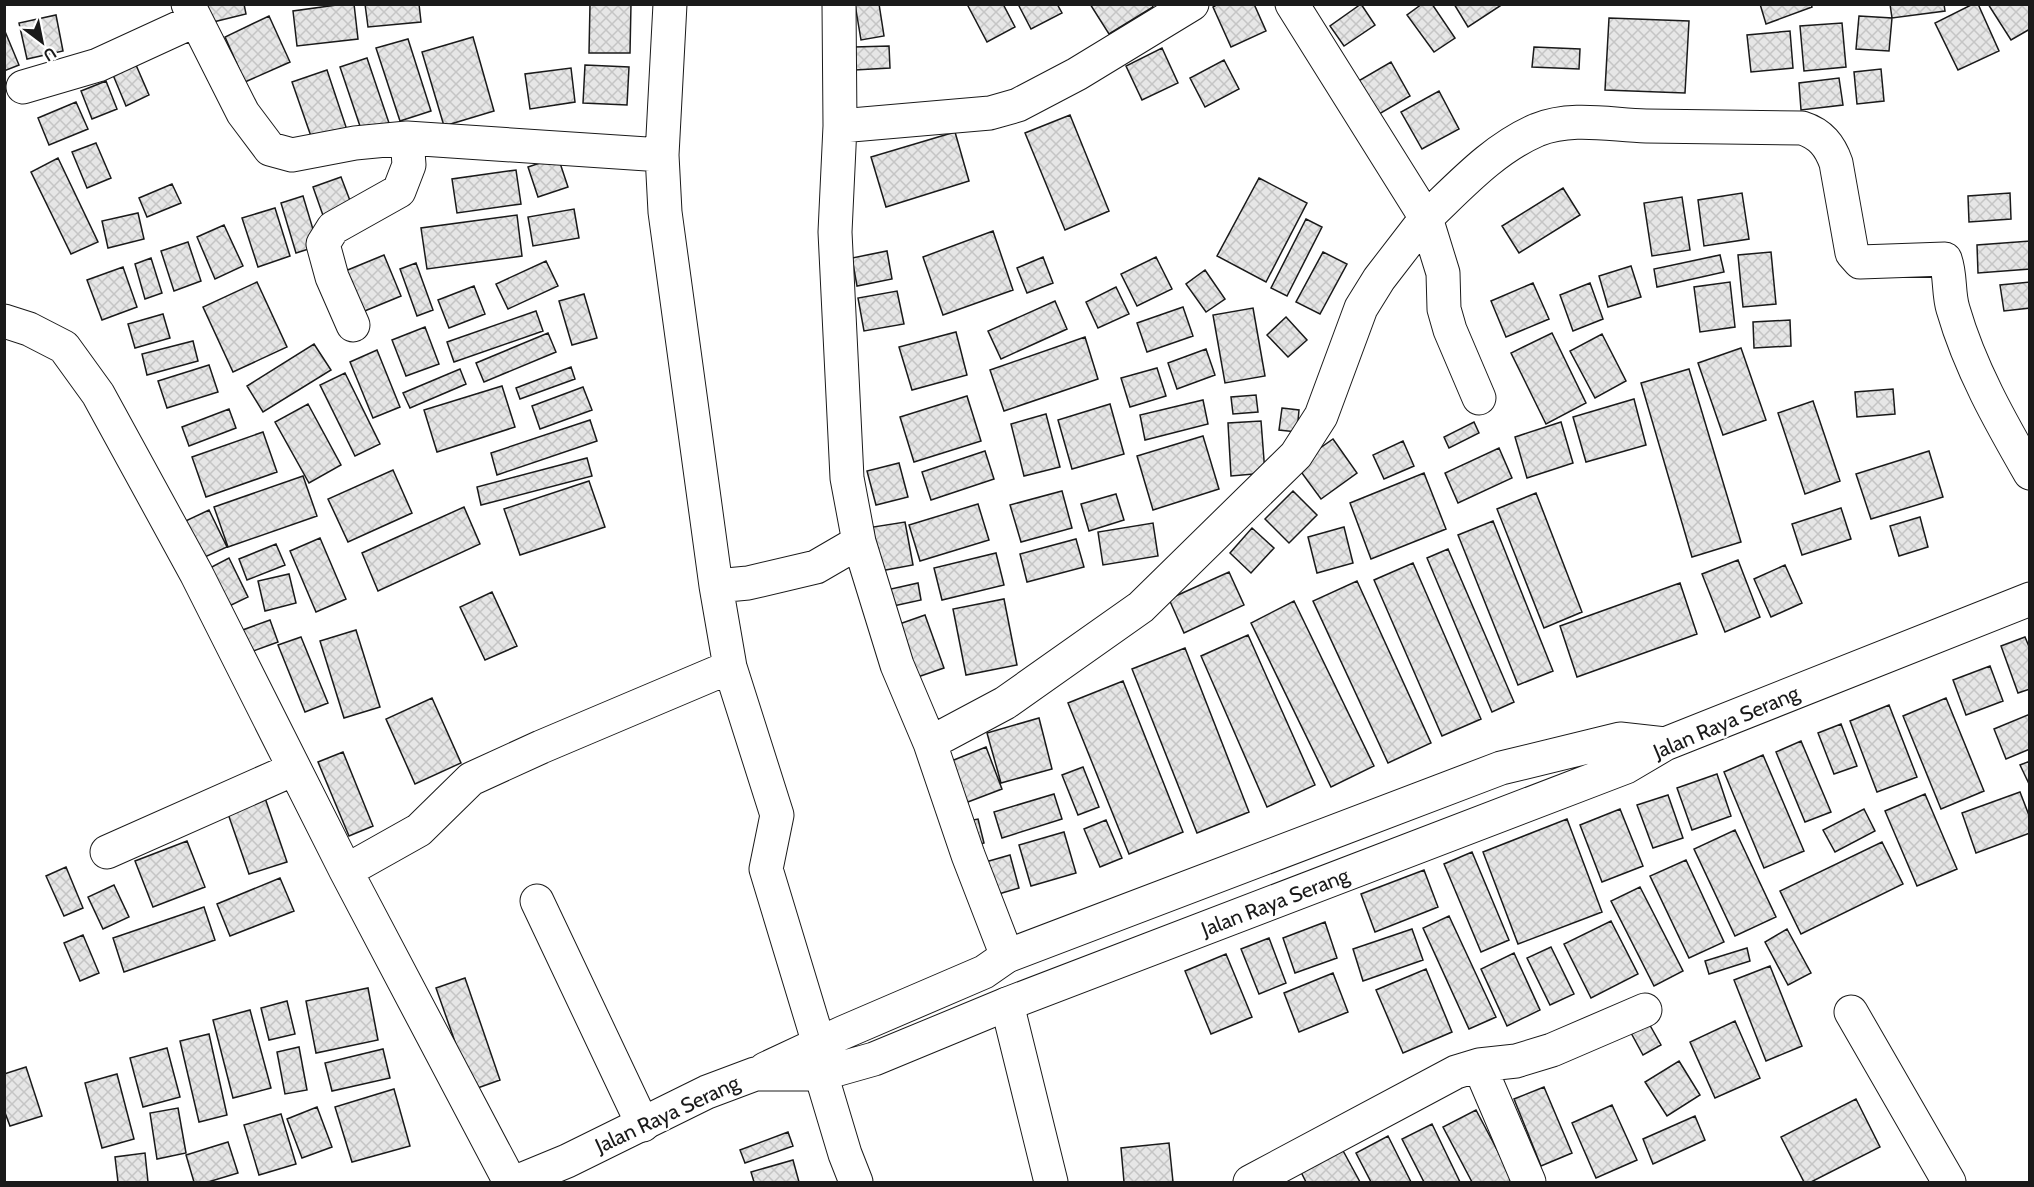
<svg xmlns="http://www.w3.org/2000/svg" width="2034" height="1187" font-family="Cabin,sans-serif">
	<defs>
		<pattern id="building-cross-hatch" width="8" height="8" patternUnits="userSpaceOnUse" patternTransform="scale(1.5)"><rect width="8" height="8" fill="#e6e6e6"/><path d="M0 0l8 8M0 8l8-8" fill="none" stroke="#c5c5c5"/></pattern>
	</defs>
	<rect width="100%" height="100%" fill="#fff"/>
	<path fill="url(#building-cross-hatch)" stroke="#1a1a1a" stroke-width="1.5" d="M204,4H244L246,14L209,23Z
		M344,4H354L358,39L297,46L293,11Z
		M365,4H419L421,22L368,27Z
		M590,4H631L630,53H589Z
		M855,4H879L884,36L861,40Z
		M967,4H1003L1015,27L987,42Z
		M1018,4H1057L1062,13L1031,29Z
		M1090,4H1152L1153,7L1109,34Z
		M1218,4H1254L1266,31L1231,47L1213,7Z
		M1361,4L1375,25L1344,46L1330,26Z
		M1422,4H1432L1455,38L1434,52L1407,15Z
		M1454,4H1503L1468,27Z
		M1760,4H1811L1812,7L1766,24Z
		M1890,4H1944L1945,11L1892,18Z
		M1973,4H1978L1999,51L1958,70L1935,23Z
		M1988,4H2030V29L2011,40Z
		M56,15L63,51L27,59L19,23Z
		M269,16L290,62L245,82L225,37Z
		M1859,16L1892,18L1889,51L1856,49Z
		M1609,18L1689,21L1685,93L1605,90Z
		M1842,23L1846,67L1804,71L1800,26Z
		M4,29L19,65L4,71Z
		M1790,31L1793,68L1751,72L1747,35Z
		M473,37L494,111L444,126L422,52Z
		M408,39L431,111L400,121L376,48Z
		M889,46L890,68L855,70L854,47Z
		M1534,47L1580,49L1579,69L1532,67Z
		M1162,48L1178,83L1142,100L1126,66Z
		M367,58L389,123L362,132L340,67Z
		M1224,60L1239,89L1205,107L1190,78Z
		M1391,62L1410,96L1374,117L1355,83Z
		M136,65L149,95L126,106L113,75Z
		M585,65L629,67L627,105L583,103Z
		M571,68L575,102L530,109L525,74Z
		M1881,69L1884,101L1857,104L1854,72Z
		M327,70L347,130L313,142L292,82Z
		M1839,78L1843,105L1801,110L1799,83Z
		M106,81L117,109L92,119L81,91Z
		M1439,91L1459,129L1422,149L1401,112Z
		M76,102L88,129L49,145L38,118Z
		M1070,115L1109,211L1065,230L1025,133Z
		M955,132L969,181L886,207L871,157Z
		M96,143L111,178L87,188L72,152Z
		M558,157L568,187L538,197L528,167Z
		M58,158L98,242L71,254L31,172Z
		M516,170L521,204L457,213L452,179Z
		M341,177L354,211L325,221L313,187Z
		M1259,178L1307,203L1266,282L1217,256Z
		M172,184L181,203L147,217L139,198Z
		M1563,188L1580,215L1519,253L1502,226Z
		M1742,193L1749,239L1704,246L1698,200Z
		M2010,193L2011,219L1969,222L1968,196Z
		M303,196L318,246L296,253L281,203Z
		M1682,197L1690,250L1652,256L1644,203Z
		M275,208L290,256L258,267L242,218Z
		M574,209L579,238L533,246L528,217Z
		M138,213L144,239L108,248L102,221Z
		M517,215L522,256L427,269L421,228Z
		M1306,219L1322,227L1287,296L1271,288Z
		M224,225L243,266L215,279L197,237Z
		M993,231L1013,290L943,315L923,257Z
		M2030,241V269L1978,273L1977,245Z
		M188,242L201,281L174,291L161,251Z
		M887,251L892,279L857,286L852,258Z
		M1323,252L1347,264L1320,314L1296,302Z
		M1771,252L1776,304L1743,307L1738,255Z
		M384,255L401,296L355,315L338,274Z
		M1720,255L1724,272L1657,287L1654,269Z
		M1043,257L1053,283L1027,293L1017,268Z
		M1156,257L1172,289L1137,306L1121,274Z
		M151,258L162,293L145,299L135,264Z
		M546,261L558,286L508,309L496,284Z
		M416,263L433,310L417,316L400,269Z
		M1631,266L1641,297L1608,307L1599,276Z
		M123,267L137,307L102,320L87,280Z
		M1205,270L1225,299L1206,312L1186,284Z
		M257,282L287,347L233,372L203,307Z
		M1730,282L1735,327L1700,332L1694,287Z
		M2030,282V308L2004,311L2000,285Z
		M1533,283L1549,319L1506,337L1491,301Z
		M1590,283L1603,319L1573,331L1560,295Z
		M474,286L485,314L449,328L438,300Z
		M1116,287L1129,314L1098,328L1086,302Z
		M897,291L904,324L864,331L858,298Z
		M584,294L597,338L572,345L559,301Z
		M1055,301L1067,329L1001,359L988,331Z
		M1183,307L1193,336L1147,352L1137,323Z
		M1253,308L1265,376L1225,383L1213,315Z
		M536,311L543,331L454,362L447,342Z
		M163,314L170,338L135,348L128,324Z
		M1286,317L1307,340L1288,357L1267,335Z
		M1790,320L1791,346L1754,348L1753,322Z
		M425,327L439,364L406,376L392,340Z
		M956,332L967,375L912,390L899,347Z
		M548,333L556,352L484,382L476,363Z
		M1552,333L1586,403L1546,424L1511,353Z
		M1602,334L1626,381L1595,398L1570,351Z
		M1085,337L1098,379L1004,411L990,370Z
		M193,341L198,361L147,375L142,354Z
		M314,344L331,370L263,412L247,386Z
		M1741,348L1766,420L1723,435L1698,363Z
		M1206,349L1215,375L1177,389L1168,363Z
		M377,350L400,407L373,418L350,362Z
		M209,365L218,392L167,408L158,381Z
		M571,367L575,379L520,399L516,388Z
		M1157,368L1166,396L1130,407L1121,378Z
		M460,369L466,384L410,408L403,393Z
		M1689,369L1741,542L1692,557L1641,383Z
		M345,373L380,444L355,456L320,385Z
		M502,386L515,427L437,452L424,410Z
		M583,387L592,410L540,429L532,406Z
		M1893,389L1895,414L1857,417L1855,392Z
		M1256,395L1258,412L1233,414L1231,397Z
		M967,396L981,441L914,462L900,417Z
		M1634,399L1646,445L1586,462L1573,417Z
		M1203,400L1208,424L1145,440L1140,415Z
		M1813,401L1840,481L1805,494L1778,413Z
		M308,404L341,465L309,483L275,422Z
		M1110,404L1124,454L1072,469L1058,420Z
		M1282,408L1299,410L1297,432L1279,430Z
		M229,409L236,428L189,446L182,427Z
		M1046,414L1060,467L1024,476L1011,424Z
		M590,420L597,441L497,475L491,453Z
		M1261,421L1265,473L1231,476L1228,423Z
		M1474,422L1479,433L1449,448L1444,437Z
		M1561,422L1573,463L1527,478L1515,437Z
		M263,432L277,472L206,497L192,457Z
		M1203,436L1219,489L1153,510L1137,456Z
		M1333,439L1357,473L1321,499L1296,465Z
		M1403,441L1414,466L1384,479L1373,455Z
		M1499,448L1512,478L1458,503L1445,473Z
		M985,451L994,479L931,500L922,472Z
		M1929,451L1943,497L1871,519L1856,474Z
		M587,458L592,476L481,505L477,487Z
		M899,463L908,497L876,505L867,471Z
		M393,470L412,513L348,542L328,499Z
		M1424,473L1446,529L1371,559L1350,503Z
		M303,476L317,516L228,547L214,507Z
		M589,481L605,527L520,555L504,509Z
		M1062,491L1072,528L1021,542L1010,505Z
		M1293,491L1317,515L1289,543L1265,519Z
		M1536,493L1582,612L1544,628L1497,509Z
		M1116,494L1124,520L1089,531L1081,504Z
		M978,504L989,540L920,561L909,525Z
		M464,507L480,544L378,591L362,553Z
		M1841,508L1851,539L1802,555L1792,524Z
		M209,510L227,547L196,561L179,524Z
		M1920,517L1928,547L1899,556L1890,526Z
		M1493,521L1553,671L1518,685L1458,535Z
		M905,522L913,565L880,571L873,527Z
		M1153,523L1158,556L1103,565L1098,532Z
		M1344,527L1353,563L1317,573L1308,537Z
		M1252,528L1274,548L1251,573L1230,553Z
		M320,538L346,599L316,612L290,551Z
		M1076,539L1084,567L1027,582L1020,554Z
		M276,544L285,565L247,580L239,559Z
		M1448,549L1514,702L1492,712L1427,558Z
		M996,553L1004,585L942,600L934,568Z
		M229,558L248,597L221,610L202,572Z
		M1738,560L1760,617L1725,632L1702,574Z
		M1413,563L1481,719L1442,736L1374,580Z
		M1785,565L1802,603L1771,617L1754,579Z
		M1229,572L1244,605L1184,633L1169,599Z
		M289,574L296,603L265,611L258,581Z
		M1357,581L1431,743L1388,763L1313,601Z
		M918,583L921,600L884,608L882,591Z
		M1680,583L1697,634L1577,677L1560,626Z
		M492,592L517,646L485,660L460,607Z
		M1004,599L1017,665L966,675L953,609Z
		M1294,601L1374,766L1331,787L1251,623Z
		M925,615L944,668L906,681L888,628Z
		M270,620L278,642L245,654L237,632Z
		M356,630L380,707L344,718L320,641Z
		M1248,635L1315,785L1267,807L1201,656Z
		M301,637L328,703L305,712L278,645Z
		M2025,637L2030,649V689L2018,693L2001,646Z
		M1185,648L1249,812L1197,833L1132,669Z
		M1990,666L2003,701L1966,715L1953,680Z
		M1123,681L1183,832L1129,854L1068,703Z
		M432,698L461,763L415,784L386,719Z
		M1946,698L1984,791L1941,809L1903,716Z
		M1889,705L1917,777L1877,792L1850,721Z
		M2030,714V749L2006,759L1994,729Z
		M1039,718L1052,769L1001,783L987,733Z
		M1841,724L1857,766L1834,774L1818,733Z
		M1801,741L1831,812L1805,822L1776,752Z
		M986,747L1002,789L960,805L944,764Z
		M343,752L373,826L349,836L318,762Z
		M1763,755L1804,851L1764,868L1724,772Z
		M2030,761V786L2020,765Z
		M1083,767L1099,807L1078,815L1062,775Z
		M1717,774L1731,816L1692,830L1677,788Z
		M2020,792L2030,818V833L1976,853L1962,813Z
		M1054,794L1062,819L1002,838L994,812Z
		M1925,794L1957,869L1917,886L1885,811Z
		M1668,795L1683,838L1653,848L1637,805Z
		M265,798L287,862L249,874L227,811Z
		M1620,809L1643,866L1602,882L1580,825Z
		M1864,809L1875,831L1835,852L1823,830Z
		M978,819L984,843L973,846L967,821Z
		M1567,819L1602,912L1518,944L1483,852Z
		M1106,820L1122,858L1100,867L1084,829Z
		M1735,830L1776,917L1735,936L1694,849Z
		M1064,832L1076,873L1031,886L1019,845Z
		M187,841L205,887L153,907L135,861Z
		M1882,842L1903,884L1801,934L1780,891Z
		M1472,852L1509,940L1481,952L1444,864Z
		M1010,855L1019,888L992,896L982,863Z
		M1686,860L1724,942L1689,958L1650,876Z
		M66,867L83,908L64,916L46,876Z
		M1424,870L1438,907L1375,932L1361,894Z
		M280,878L294,911L230,936L217,904Z
		M114,885L129,917L103,929L88,897Z
		M1640,887L1683,971L1654,986L1611,901Z
		M204,907L215,940L124,972L113,938Z
		M1449,916L1496,1017L1469,1029L1423,928Z
		M1611,921L1638,974L1591,998L1564,944Z
		M1325,922L1337,958L1295,973L1283,938Z
		M1412,929L1423,960L1363,981L1353,949Z
		M1787,929L1811,973L1788,985L1765,942Z
		M83,935L99,973L80,981L64,943Z
		M1269,938L1286,983L1259,994L1241,949Z
		M1551,947L1574,994L1550,1005L1527,958Z
		M1747,948L1750,961L1709,974L1705,961Z
		M1514,953L1540,1010L1507,1026L1481,969Z
		M1226,954L1252,1017L1211,1034L1185,971Z
		M1770,966L1802,1046L1766,1061L1734,980Z
		M1426,969L1452,1032L1403,1053L1376,990Z
		M1333,973L1348,1012L1299,1032L1284,993Z
		M465,978L500,1080L472,1090L436,988Z
		M368,988L378,1040L316,1053L306,1001Z
		M287,1001L295,1034L269,1040L261,1008Z
		M250,1010L271,1088L233,1098L213,1020Z
		M1647,1020L1661,1045L1643,1055L1630,1031Z
		M1735,1021L1760,1078L1715,1098L1690,1042Z
		M209,1034L227,1115L199,1122L180,1041Z
		M299,1047L307,1090L285,1094L277,1052Z
		M167,1048L180,1097L143,1107L130,1058Z
		M383,1049L390,1078L332,1091L325,1063Z
		M1679,1061L1700,1095L1667,1116L1645,1082Z
		M26,1067L42,1116L10,1126L4,1110V1074Z
		M117,1074L134,1139L102,1148L85,1083Z
		M1544,1087L1572,1153L1541,1166L1514,1099Z
		M394,1089L410,1146L352,1162L335,1107Z
		M1856,1099L1880,1147L1811,1182H1804L1781,1137Z
		M1612,1105L1637,1160L1596,1178L1572,1123Z
		M317,1107L332,1147L302,1158L287,1119Z
		M178,1108L186,1153L157,1159L150,1113Z
		M1476,1110L1513,1180L1508,1182H1472L1443,1127Z
		M281,1114L296,1164L259,1175L244,1125Z
		M1695,1116L1705,1140L1653,1164L1643,1139Z
		M1432,1124L1460,1182H1424L1402,1139Z
		M788,1132L793,1146L745,1163L740,1150Z
		M1388,1136L1411,1182H1371L1356,1153Z
		M228,1142L238,1173L208,1182H194L186,1155Z
		M1169,1143L1173,1182H1124L1121,1148Z
		M1341,1147L1360,1182H1306L1299,1168Z
		M145,1153L148,1182H118L115,1157Z
		M793,1160L799,1182H754L751,1172Z"/>
	<g fill="none" stroke-linecap="round" stroke-linejoin="round">
		<g stroke="#1a1a1a" stroke-width="35">
			<path id="minor" d="M188,4L243,113L270,149L292,155L355,143L407,138L662,155
				M670,4L662,155L665,212L716,586L730,667L777,815L766,869L819,1044
				M839,4L840,126L835,232L847,478L859,542L897,665L930,743L968,855L1007,956
				M23,87L98,65L196,20
				M840,126L990,113L1018,105L1077,74L1192,4
				M4,321L29,329L64,347L98,394L196,573L346,871L510,1182
				M353,325L332,277L323,244L333,228L399,191L409,165L407,138
				M1479,398L1450,330L1444,309L1443,273L1426,218C1460,186 1493,149 1537,130C1572,116 1610,125 1646,126C1698,127 1750,127 1802,128C1821,134 1830,146 1836,163L1852,253L1860,262L1945,259C1951,275 1948,293 1953,309C1970,368 2000,421 2030,473
				M716,586L748,583L816,567L859,542
				M930,743L1005,703L1141,607L1296,455L1321,416L1361,308L1379,279L1426,218L1292,4
				M107,852L294,769
				M346,871L419,830L471,779L541,747L730,667
				M537,901L643,1125
				M1007,1004L1051,1182
				M1851,1012L1949,1182
				M1479,1065L1516,1061L1552,1050L1645,1010
				M821,1074L845,1154L856,1182
				M1250,1182L1456,1072L1479,1065L1529,1182"/>
		</g>
		<g stroke="#1a1a1a" stroke-width="35">
			<path id="highway" d="M765,1069L842,1033L984,972L1007,956L1501,768L1620,739L1665,744
				M516,1182L567,1161L707,1092L755,1074H821L874,1059L1007,1004L1626,767L1665,744L2030,599"/>
		</g>
		<use href="#minor" stroke="#fff" stroke-width="33"/>
		<use href="#highway" stroke="#fff" stroke-width="33"/>
	</g>
	<g text-anchor="middle" dominant-baseline="central" stroke-width="4.5" stroke-linejoin="round" paint-order="stroke">
		<g font-size="21" fill="#1a1a1a" stroke="#fff">
			<text transform="translate(1726 722) rotate(-23)">Jalan Raya Serang</text>
			<text transform="translate(1275 902) rotate(-21)">Jalan Raya Serang</text>
			<text transform="translate(667 1114) rotate(-25)">Jalan Raya Serang</text>
		</g>
	</g>
	<rect width="2034" height="1187" fill="none" stroke="#1a1a1a" stroke-width="12"/>
	<g transform="translate(42 42) rotate(148)" stroke="#ffffff" stroke-width="4.5" paint-order="stroke">
	<path d="M0-4.5L10 22L0 15L-10 22Z" fill="#1a1a1a"/>
	<text y="-9" font-size="16" font-weight="bold" text-anchor="middle" fill="#1a1a1a">U</text>
	</g>
</svg>
